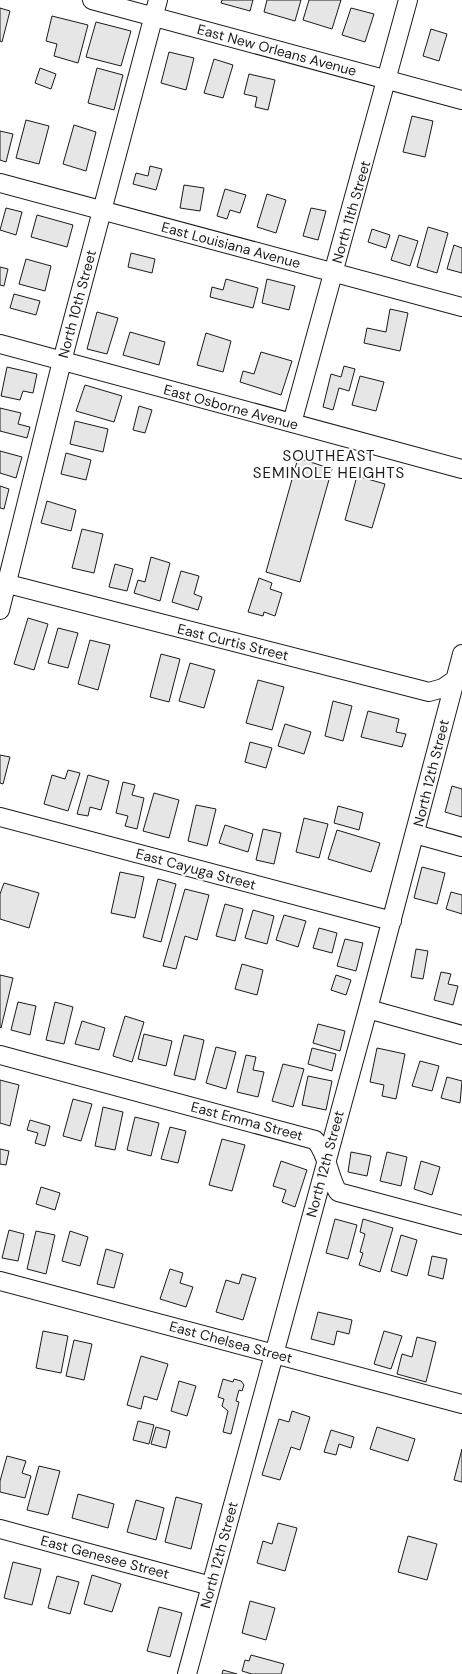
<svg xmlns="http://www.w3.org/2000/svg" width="462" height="1674" font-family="'DM Sans',sans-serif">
	<rect width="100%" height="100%" fill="#fff"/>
	<path fill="#e6e6e6" stroke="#1a1a1a" d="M222,0H253L250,11L221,3Z
		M267,0H301L295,21L264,12Z
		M309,0H341L332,29L303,20Z
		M0,8L10,11L2,42L0,41Z
		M351,8L374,14L365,42L342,35Z
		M52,16L88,25L78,63L54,56L57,44L46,41Z
		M96,22L131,31L121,66L86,57Z
		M431,29L447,34L439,61L423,56Z
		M169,52L194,58L186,90L161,83Z
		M214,59L233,65L223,98L204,93Z
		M40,68L56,74L51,89L35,83Z
		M97,68L123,75L114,110L88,103Z
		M249,74L275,80L268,110L255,107L257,97L244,94Z
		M412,116L433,121L425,157L403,152Z
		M26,120L49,126L39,164L16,158Z
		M74,125L96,132L86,171L63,164Z
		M0,131L13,134L6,162L0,160Z
		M150,166L162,169L156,190L133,184L136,173L148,176Z
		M184,185L204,188L200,211L180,208Z
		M225,189L246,195L240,213L230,210L227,219L217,216Z
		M267,194L286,200L276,233L257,227Z
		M6,208L22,212L16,235L0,230Z
		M311,208L326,211L318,240L303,236Z
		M37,215L73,225L67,247L31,237Z
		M428,227L448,233L437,273L417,267Z
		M372,229L390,235L386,248L368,242Z
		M399,235L418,241L410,266L391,260Z
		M454,245L462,248V273L447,269Z
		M131,253L155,259L152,273L128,267Z
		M26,259L51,266L45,291L19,284Z
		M0,267L8,269L4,286L0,285Z
		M226,279L258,288L253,308L210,297L212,287L223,290Z
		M267,279L295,286L289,310L262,303Z
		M14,294L40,301L36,315L10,308Z
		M390,309L408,313L400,351L364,343L367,328L386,332Z
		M97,312L118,318L107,354L87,349Z
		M130,332L165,342L159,365L123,355Z
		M206,333L231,341L223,372L197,365Z
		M261,352L292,361L281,395L240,382L243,371L254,374Z
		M344,366L355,369L349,391L339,388L333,410L323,407L331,374L341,377Z
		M7,367L37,374L33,393L23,391L20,400L1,396Z
		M360,376L384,382L376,411L352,405Z
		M85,385L122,396L114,422L76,411Z
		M139,406L152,410L145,433L133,430Z
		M0,408L21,413L18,424L30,427L27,438L0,431Z
		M75,421L108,429L103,452L70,444Z
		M0,451L22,457L16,478L0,473Z
		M66,453L91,460L86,480L61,474Z
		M298,458L332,469L300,582L266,572Z
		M357,476L385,484L372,528L345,520Z
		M0,486L9,489L4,509L0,508Z
		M47,501L76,510L71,531L41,523Z
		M82,529L103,534L94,573L72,568Z
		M151,557L170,563L160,601L134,593L138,580L145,582Z
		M115,564L133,569L127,591L109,587Z
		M181,571L199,576L194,594L202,597L198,610L172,602Z
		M259,578L272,583L270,589L282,593L275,616L264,612L263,616L248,612Z
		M28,618L48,624L34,670L14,664Z
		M58,628L78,633L68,668L48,663Z
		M90,640L110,645L98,690L78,684Z
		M161,654L180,659L169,702L150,697Z
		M190,663L215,670L204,708L179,701Z
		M258,680L284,687L272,730L246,723Z
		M333,701L352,706L343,741L325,736Z
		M368,711L399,719L396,732L406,734L402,747L361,737Z
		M285,724L311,732L304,754L278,746Z
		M250,742L272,748L266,768L245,762Z
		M0,755L10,757L3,784L0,783Z
		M68,770L80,773L68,811L44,804L52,775L65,779Z
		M88,775L109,781L101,810L90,807L88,816L77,814Z
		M123,782L135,785L132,795L144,798L137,829L125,826L128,816L116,813Z
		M452,786L462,789V817L445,812Z
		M154,793L179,800L169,838L143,831Z
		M196,805L216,809L207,846L188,841Z
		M338,806L363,813L359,830L334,823Z
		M304,818L328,824L319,858L296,852Z
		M225,825L253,834L248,852L219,843Z
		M263,829L281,833L274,864L256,860Z
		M337,830L380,843L371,872L328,859Z
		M422,867L445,873L437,904L414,898Z
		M120,872L144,877L135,918L111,913Z
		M158,879L176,884L161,942L143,937Z
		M4,883L39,893L29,928L0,919V894Z
		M185,889L209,895L197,940L185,936L176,969L163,966Z
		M451,892L462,895V914L446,909Z
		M225,904L243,909L235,941L216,936Z
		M253,910L274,916L267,944L245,938Z
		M284,915L306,921L298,947L276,940Z
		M319,928L337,933L332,953L313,948Z
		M345,939L363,943L356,971L337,966Z
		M416,949L428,951L423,979L411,977Z
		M242,964L263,970L257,995L235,989Z
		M441,972L451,974L448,984L458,986L453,1005L434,1000Z
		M0,975L13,978L1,1028L0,1027Z
		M336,975L351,980L346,995L331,990Z
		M18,1002L36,1006L30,1035L11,1030Z
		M55,1002L73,1007L64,1044L46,1040Z
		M125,1016L144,1022L132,1062L113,1056Z
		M82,1021L105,1028L99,1050L75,1044Z
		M318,1024L345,1031L340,1051L313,1043Z
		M144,1034L172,1041L166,1066L138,1059Z
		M184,1035L204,1040L195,1080L174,1075Z
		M216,1047L236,1052L226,1089L206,1083Z
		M312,1048L336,1054L332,1071L308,1064Z
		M377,1048L405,1054L396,1099L382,1096L384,1085L370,1082Z
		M246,1055L256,1057L253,1070L264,1072L258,1097L237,1092Z
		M420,1061L439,1066L432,1091L412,1086Z
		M283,1064L304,1069L293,1107L272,1101Z
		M308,1076L332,1081L326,1110L302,1105Z
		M447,1077L462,1081L460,1103L441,1098Z
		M0,1080L19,1085L10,1126L0,1123Z
		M73,1099L92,1104L81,1141L63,1136Z
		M103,1107L123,1112L115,1150L95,1146Z
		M135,1117L159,1123L151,1156L127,1150Z
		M30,1120L50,1126L45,1146L35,1143L38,1133L27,1130Z
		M170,1127L186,1131L178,1163L161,1159Z
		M222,1139L245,1145L232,1191L209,1185Z
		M0,1149L9,1151L6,1165L0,1164Z
		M351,1152L371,1156L367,1176L348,1172Z
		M387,1152L407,1157L401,1186L380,1181Z
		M281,1161L307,1170L295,1207L282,1202L286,1190L273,1186Z
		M421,1161L440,1167L432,1195L414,1189Z
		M41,1187L60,1193L55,1210L36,1204Z
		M335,1219L357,1225L348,1259L326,1253Z
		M363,1219L393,1228L380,1272L359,1265L363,1253L360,1252L365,1234L360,1232Z
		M9,1230L24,1234L18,1261L2,1258Z
		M36,1231L55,1235L46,1274L27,1269Z
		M70,1231L88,1237L80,1266L62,1261Z
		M401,1235L417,1240L407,1276L391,1271Z
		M106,1249L123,1254L114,1288L97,1284Z
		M432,1256L447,1259L443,1279L428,1275Z
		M170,1269L183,1273L180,1283L193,1287L186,1307L160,1299Z
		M242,1274L256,1278L243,1320L216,1312L226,1280L239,1284Z
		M318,1312L352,1320L349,1334L337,1331L334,1345L311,1339Z
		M43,1331L68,1336L61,1373L36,1368Z
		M384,1331L402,1336L391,1369L374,1364Z
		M417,1337L436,1342L426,1382L397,1374L402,1354L412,1357Z
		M74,1340L92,1344L84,1380L66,1376Z
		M141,1356L168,1364L157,1400L144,1396L141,1409L127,1405Z
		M223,1379L233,1382L234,1379L241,1381L244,1385L242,1391L239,1390L236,1401L239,1402L231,1434L223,1432L228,1411L222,1406L224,1399L218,1397Z
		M179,1381L196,1386L187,1416L171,1411Z
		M292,1411L310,1417L300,1450L291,1447L280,1480L262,1475L279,1419L289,1422Z
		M138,1421L154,1425L149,1444L133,1440Z
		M156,1427L170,1431L166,1448L151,1444Z
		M377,1427L415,1439L408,1461L370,1449Z
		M331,1430L354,1437L351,1448L339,1444L336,1455L324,1452Z
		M462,1449V1482L454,1480Z
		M7,1456L26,1461L22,1473L31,1476L25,1498L0,1492V1481Z
		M39,1466L60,1471L48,1515L27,1510Z
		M78,1494L114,1504L108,1528L72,1518Z
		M176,1497L202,1504L191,1549L165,1542Z
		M136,1500L164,1508L156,1540L127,1532Z
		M278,1523L297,1528L285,1571L257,1563L263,1541L272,1544Z
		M408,1536L437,1544L427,1580L398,1572Z
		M13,1562L41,1569L32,1605L4,1598Z
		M92,1575L121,1584L112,1612L84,1604Z
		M57,1576L79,1582L70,1614L48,1608Z
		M250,1601L275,1608L266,1640L242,1633Z
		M159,1607L182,1613L170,1657L147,1651Z
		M251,1655L284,1664L281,1674H252L242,1671L245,1660L249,1661Z
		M223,1670L237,1674H222Z"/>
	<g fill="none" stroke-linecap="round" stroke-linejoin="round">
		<g stroke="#1a1a1a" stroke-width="20">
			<path id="minor" d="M92,0L462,100
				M0,183L462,307
				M0,344L462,469
				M292,423L408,0
				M0,582L429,692L443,688L459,677
				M0,610L62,361L158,0
				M0,817L392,921
				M415,834L462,847
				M368,1009L462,1035
				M0,1055L315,1140C328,1154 328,1176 338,1192L462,1225
				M0,1281L462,1404
				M0,1529L211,1586
				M187,1674L368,1009L462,654"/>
		</g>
		<use href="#minor" stroke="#fff" stroke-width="18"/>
	</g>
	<g text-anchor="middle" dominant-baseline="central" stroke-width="4" stroke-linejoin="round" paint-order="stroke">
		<g font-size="14" fill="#1a1a1a" stroke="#fff">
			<text transform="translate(277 50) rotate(15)">East New Orleans Avenue</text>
			<text transform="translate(351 212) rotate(-74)">North 11th Street</text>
			<text transform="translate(231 245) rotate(15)">East Louisiana Avenue</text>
			<text transform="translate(77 304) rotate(-75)">North 10th Street</text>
			<text transform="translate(231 407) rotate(15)">East Osborne Avenue</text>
			<text transform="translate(233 642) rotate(14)">East Curtis Street</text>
			<text transform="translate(431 773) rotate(-76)">North 12th Street</text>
			<text transform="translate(196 869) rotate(15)">East Cayuga Street</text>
			<text transform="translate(247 1121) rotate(15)">East Emma Street</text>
			<text transform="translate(325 1164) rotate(-75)">North 12th Street</text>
			<text transform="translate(231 1342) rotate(15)">East Chelsea Street</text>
			<text transform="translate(219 1555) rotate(-75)">North 12th Street</text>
			<text transform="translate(105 1557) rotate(15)">East Genesee Street</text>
		</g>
		<g font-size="15" letter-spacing="1" fill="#1a1a1a" stroke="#fff">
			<text x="329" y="456">SOUTHEAST<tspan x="329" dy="17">SEMINOLE HEIGHTS</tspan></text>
		</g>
	</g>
</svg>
